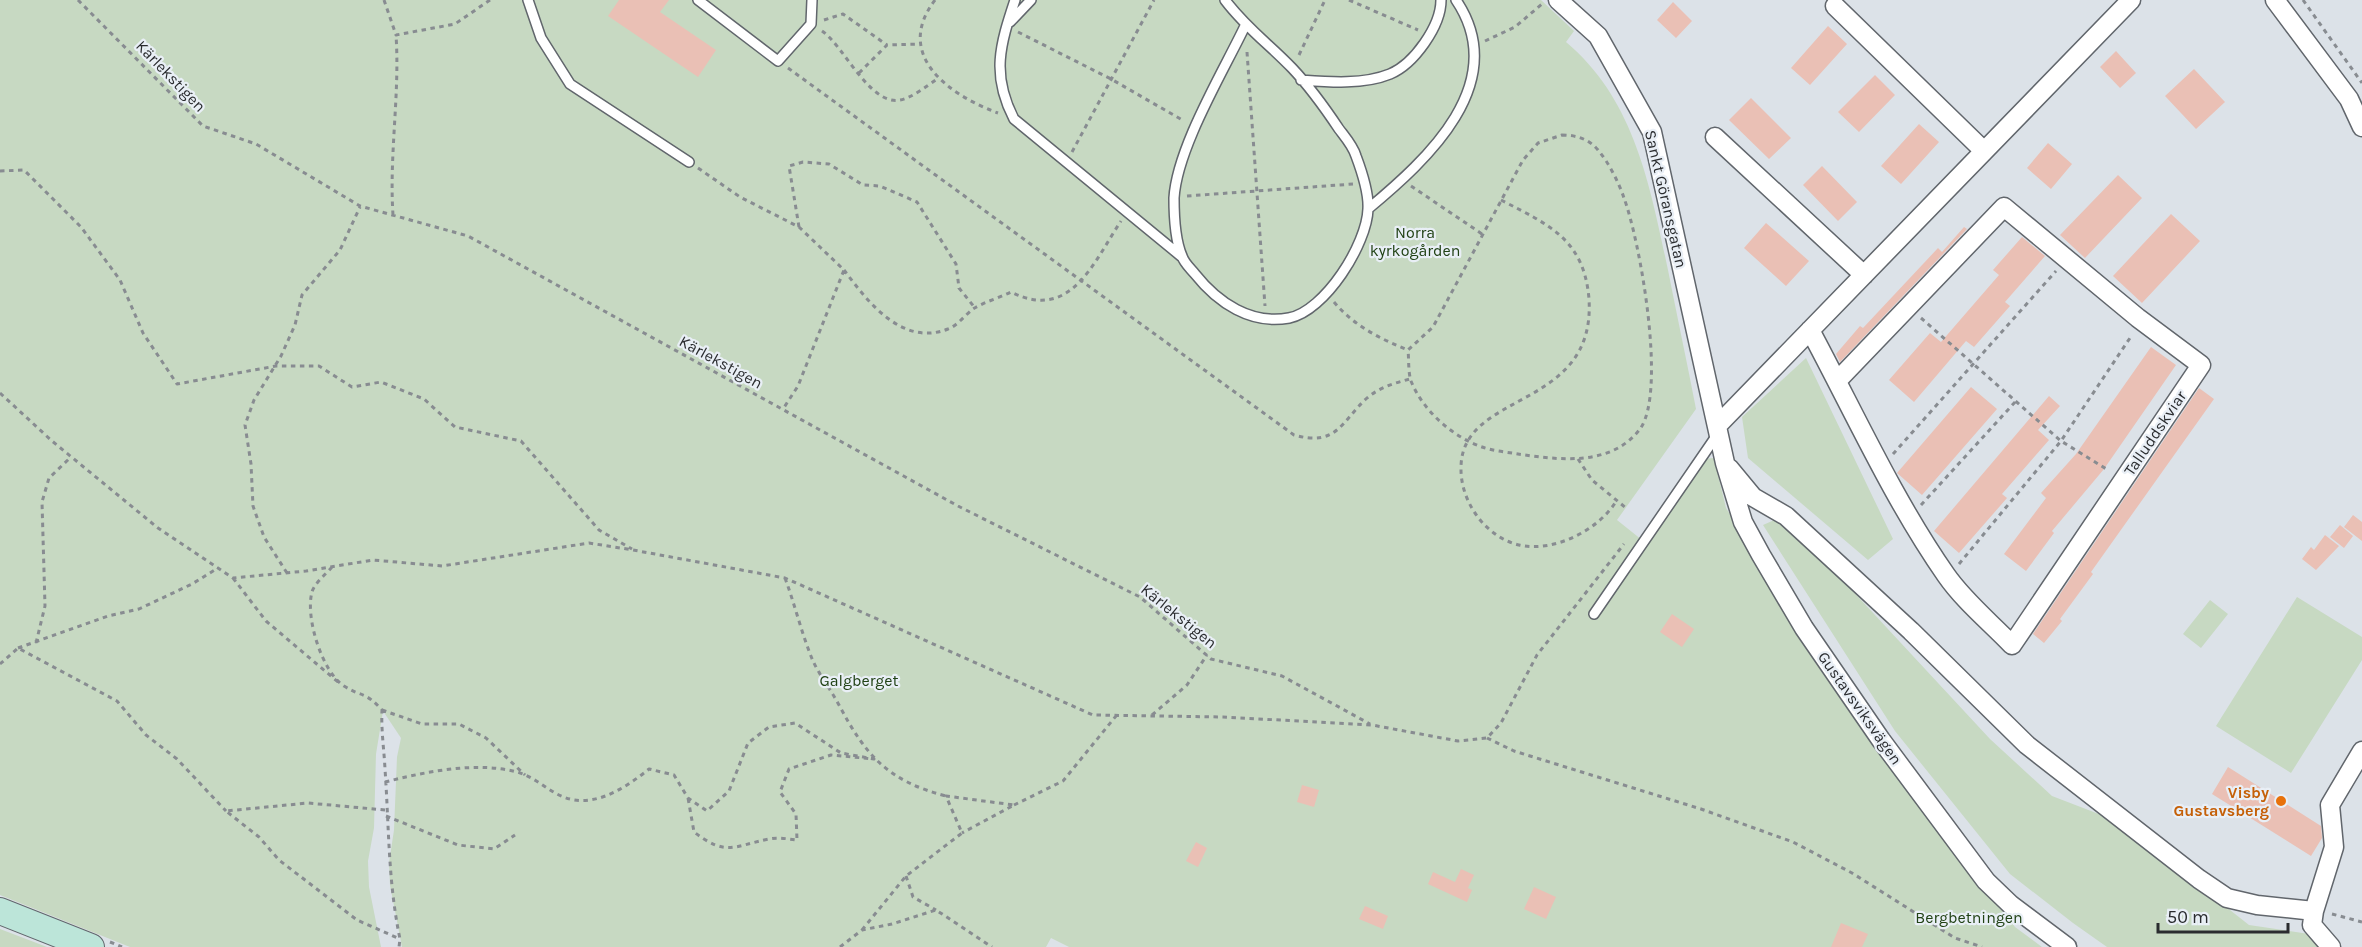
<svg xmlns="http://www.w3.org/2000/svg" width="2362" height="947" font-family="Karla,sans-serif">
	<rect width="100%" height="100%" fill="#dce2e8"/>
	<path fill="#c7d9c2" d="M0,0H1541L1574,31L1566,42C1635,100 1650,186 1668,270C1677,316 1687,362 1696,409L1617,520L1647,544L1700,459L1714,458L1726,508L1883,752L2015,927L2042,947H1069L1051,938L1046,947H402L390,885L389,863L394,830L397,757L401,738L383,711L376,754L374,828L368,861L369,887L381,947H130L0,895Z
		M1806,358L1893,539L1868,560L1748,458L1742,417Z
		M1781,517L1797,531L1990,739L2052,796L2117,821L2249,925L2309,934L2321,947H2107L2073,923L2010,874L1895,731L1763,525Z
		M2297,597L2362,637V660L2291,773L2216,726Z
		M2210,600L2228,614L2201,648L2183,634Z
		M0,929L47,947H0Z"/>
	<path fill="#eac0b5" d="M619,0H669L660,12L716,50L698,77L608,16Z
		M1673,2L1692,21L1676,38L1657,20Z
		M1828,26L1847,44L1810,85L1791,68Z
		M2116,51L2136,73L2120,88L2100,67Z
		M2194,69L2225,102L2196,129L2165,96Z
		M1875,75L1895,95L1859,132L1838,112Z
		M1751,98L1791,138L1769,159L1729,120Z
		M1919,124L1939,142L1901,184L1881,166Z
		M2048,143L2072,164L2051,189L2027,168Z
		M1822,166L1857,202L1838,221L1803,185Z
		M2118,175L2142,198L2085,258L2060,235Z
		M2171,214L2200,241L2142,303L2113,276Z
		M1766,223L1809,261L1786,286L1744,248Z
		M1964,227L1967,229L1840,362L1836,354L1860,326L1863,328L1938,248L1942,252Z
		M2022,237L2045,256L2005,302L2010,306L1974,347L1966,341L1914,402L1889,380L1930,333L1941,342L1999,275L1993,270Z
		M2151,347L2176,365L2104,469L2052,531L2054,533L2026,571L2004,554L2046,498L2041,493L2076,454Z
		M1971,387L1997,409L1922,495L1897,473Z
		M2199,388L2214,399L2091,572L2093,574L2060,619L2062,621L2044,643L2033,634Z
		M2049,396L2060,406L2038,430L2049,440L2002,494L2007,498L1959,553L1934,531Z
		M2353,515L2362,522V541L2344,527Z
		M2340,525L2353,536L2344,548L2330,537Z
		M2325,535L2339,546L2316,570L2302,559L2311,547L2314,550Z
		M1672,614L1694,629L1682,647L1660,632Z
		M2228,767L2321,826L2322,838L2311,856L2212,794Z
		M1302,785L1319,790L1314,807L1297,802Z
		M1196,842L1207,848L1198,867L1186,861Z
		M1461,869L1474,875L1468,888L1472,890L1467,902L1428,884L1433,872L1455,882Z
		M1534,887L1556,897L1546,919L1524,909Z
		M1365,906L1388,916L1383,929L1359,919Z
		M1841,923L1868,934L1862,947H1831Z"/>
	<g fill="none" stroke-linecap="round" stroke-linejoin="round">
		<g stroke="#61666c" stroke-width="12">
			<path id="lane" d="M528,0L541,38L570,84L689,162
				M698,0L778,61L811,24L812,0
				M1015,0C1000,45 991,75 1014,119L1182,257
				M1225,0C1247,29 1268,43 1292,68C1309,86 1325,108 1339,129C1345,137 1353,146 1356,156C1362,172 1369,192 1368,209C1367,244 1325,311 1289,318C1251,325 1218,303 1195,274C1191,269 1184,263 1182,256C1175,240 1174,215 1174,198C1177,148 1223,72 1245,26
				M1010,22L1031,0
				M1301,80C1328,82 1363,85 1390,74C1414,64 1441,26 1441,0
				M1368,209C1427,160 1512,83 1456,0
				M1594,614L1717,435"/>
		</g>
		<g stroke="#61666c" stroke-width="21">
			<path id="street" d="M1558,0L1598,36L1652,132L1725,463L1743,522L1761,555L1804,628L1881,740L1986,881L2011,905L2067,947
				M2275,0L2349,99L2362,127
				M1835,6L1984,151
				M1715,137L1864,275
				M1810,330C1854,412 1893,499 1946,575C1964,601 1991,623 2012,645L2201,365L2138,318L2004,207L1837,381
				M1717,426L2131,0
				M1729,468L1753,497L1786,516L1911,631L2027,745L2199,879L2227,898L2257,905L2314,911
				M2331,947L2312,925L2314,911L2334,847L2330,805L2362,751"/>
		</g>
		<g stroke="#61666c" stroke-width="28">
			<path id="secondary" d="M0,911L91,947"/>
		</g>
		<path stroke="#888c91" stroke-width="3" stroke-dasharray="4.5 4.5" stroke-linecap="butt" d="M78,0L203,126L256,144L360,206L468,236L958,506L1140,597L1211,659L1282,676L1370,724
			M384,0L396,35L455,24L490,0
			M935,0C893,55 949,95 998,113
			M1349,0L1418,30
			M2303,0L2362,83
			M824,20L843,14L887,45
			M822,31C844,46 870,106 900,100C912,98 927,86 937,79
			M1018,32L1111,79L1184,121
			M1485,41L1515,27L1542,4
			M1247,52L1265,306
			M1299,55L1325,0
			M788,68L1294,435C1337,447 1341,422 1367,398C1380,387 1395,383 1410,379
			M859,73L887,45L921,44
			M1562,135C1576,135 1589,139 1598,150C1609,163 1619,183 1624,198C1640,241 1667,392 1640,429C1611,467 1559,460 1518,454C1506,452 1493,451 1482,447C1453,437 1423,411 1411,381C1408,372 1409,359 1408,350L1433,327L1523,160L1538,143Z
			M1072,152L1154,0
			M698,168L740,197L799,227L844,270L798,386L783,409
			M0,171L24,170L81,227L120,280L143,333L177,384L276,366H319L352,387L381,382L424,399L455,427L521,441L599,530L632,549
			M1411,186L1482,234
			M1187,196L1353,184
			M1501,200C1549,225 1584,239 1589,299C1596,411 1462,390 1461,467C1460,501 1485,537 1519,545C1554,553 1599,530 1617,500
			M393,215C389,155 400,94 396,35
			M799,227L789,166L803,162L829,164L863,185L880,186L917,202L956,264L959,288L975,308
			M844,270C868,302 902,347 948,329C957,326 965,315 973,309C984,302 999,298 1011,292C1071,322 1093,263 1121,221
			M1334,302C1353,325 1380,339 1408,350
			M1921,318L2061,441L2108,470
			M0,393L52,441L158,528L233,578L306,571L373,560L442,566L589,543L633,550L785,578L1093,715L1223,717L1372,725L1458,741L1487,738L1501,723L1537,655L1624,544
			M1893,454L2056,271
			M1578,459L1592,480L1626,508
			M1921,505L2016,401
			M1959,564L2061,441L2132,335
			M332,567C326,574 314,584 312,592C305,617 322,672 344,686C361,697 365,691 382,710C381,730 384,749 385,769C389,826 388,882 400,939L399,947
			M287,573L264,537L253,506L251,464L245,425L254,400L281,356L295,325L302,295L340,250L360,207
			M233,578L266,621L338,682
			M785,578C795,605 802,635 813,661C820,676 831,690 839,705C866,756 888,781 946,796
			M36,643L45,606L42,502L49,478L71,457
			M18,648L108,616L139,609L192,584L218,568
			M0,664L18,648L117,701L146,735L177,759L226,811
			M382,710L422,724H459L486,738L525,775
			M1152,715L1187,685L1207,655
			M1487,738L1514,751L1701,809L1793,842L1852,873L1955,938L1982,947
			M385,782C425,772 476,761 517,772C532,776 544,787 557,794C590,812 624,789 649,769L674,775L688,798L707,811L729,791L748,743L769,727L795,723L841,753L874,759L831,755L789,769L780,792L796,814L797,840C788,839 778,837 769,839C733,846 727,857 694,832L688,798
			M1014,805L1063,781L1116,716
			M385,810L308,803L226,811L259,837L279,860L357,920L400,939
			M386,816L458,845L494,849L515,835
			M906,876L913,897L936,910
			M2332,914L2362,922
			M862,930L906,876L962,833L946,796L1014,805L962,833
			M110,942L122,947
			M840,947L862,930L892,924L936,910L992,947"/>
		<use href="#lane" stroke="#fff" stroke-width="9"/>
		<use href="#street" stroke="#fff" stroke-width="18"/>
		<use href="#secondary" stroke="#bce5d9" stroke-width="26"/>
	</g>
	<circle fill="#e8710a" stroke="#e9eff6" stroke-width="2" cx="2281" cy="801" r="6"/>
	<g text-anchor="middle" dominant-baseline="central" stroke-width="4.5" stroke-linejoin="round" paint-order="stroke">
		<g font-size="16" fill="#2a2c2f" stroke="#e9eff6">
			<text transform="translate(171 76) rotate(46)">Kärlekstigen</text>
			<text transform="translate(1666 199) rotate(77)">Sankt Göransgatan</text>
			<text transform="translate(721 362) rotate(29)">Kärlekstigen</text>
			<text transform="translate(2155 433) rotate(-56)">Talluddskviar</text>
			<text transform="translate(1179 616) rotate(39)">Kärlekstigen</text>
			<text transform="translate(1860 708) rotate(55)">Gustavsviksvägen</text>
		</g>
		<g font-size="16" fill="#214215" stroke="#e9eff6">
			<text x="1415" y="232">Norra<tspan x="1415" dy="18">kyrkogården</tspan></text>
			<text x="859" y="680">Galgberget</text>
			<text x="1969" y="917">Bergbetningen</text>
		</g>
		<g font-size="16" font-weight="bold" fill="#c56008" stroke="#e9eff6" text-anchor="end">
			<text x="2269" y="792">Visby<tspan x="2269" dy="18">Gustavsberg</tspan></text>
		</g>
	</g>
	<path d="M2158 923v9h130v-9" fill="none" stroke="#2a2c2f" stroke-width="3"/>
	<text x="2167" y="923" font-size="18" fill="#2a2c2f" stroke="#e9eff6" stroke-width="4.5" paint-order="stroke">50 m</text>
</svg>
